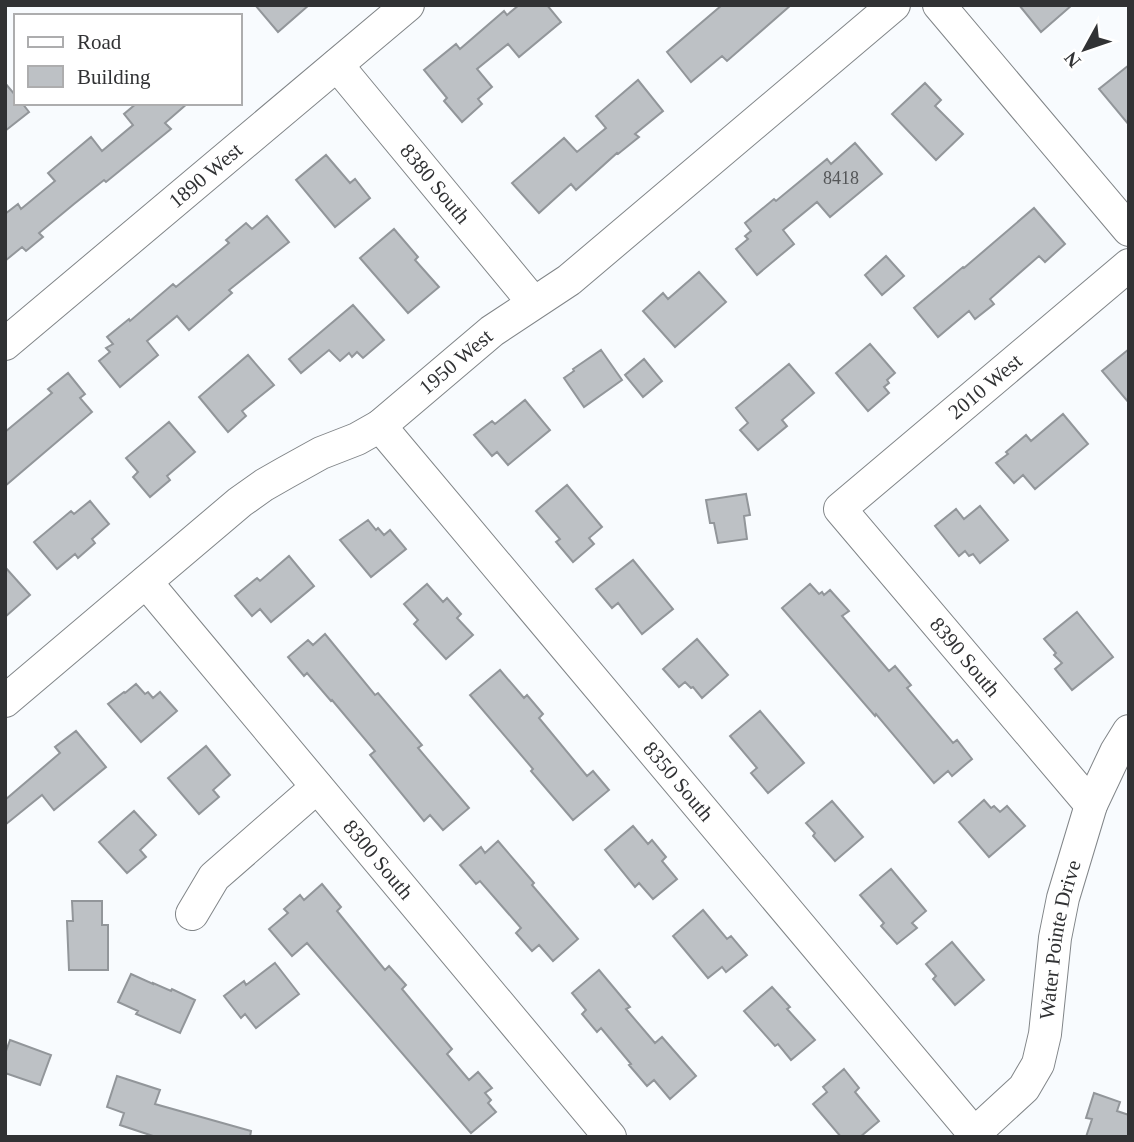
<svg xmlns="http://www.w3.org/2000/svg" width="1134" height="1142" font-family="'Times New Roman',serif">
	<rect width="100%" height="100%" fill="#f8fbfe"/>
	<path fill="#bdc1c5" stroke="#92969a" stroke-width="2" d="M255,5H309L278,32Z
		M519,5H547L561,22L519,57L508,44L477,69L492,87L478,99L482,104L462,122L444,101L447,98L424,70L456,44L460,49L504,11L507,15Z
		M722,5H791L727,61L722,56L691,82L667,52Z
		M1019,5H1072L1041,32Z
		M1129,65V125L1099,89Z
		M638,80L663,111L635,134L639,137L618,154L617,153L576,190L571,184L539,213L512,183L564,138L577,152L606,128L596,116Z
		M5,83L16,96V103H22L29,112L5,131Z
		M925,83L941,100L935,106L963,134L936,160L892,114Z
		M137,103H188L165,123L171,129L106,182L104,180L74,204L39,233L43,237L26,251L22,247L5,261V214L18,204L21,209L55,181L48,173L91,137L102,151L133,125L124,114Z
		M855,143L882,174L830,217L817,202L783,230L794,244L757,275L736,249L748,239L745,236L751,231L745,223L774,199L776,201L827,159L831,164Z
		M326,155L350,183L355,179L370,198L335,227L296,180Z
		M1034,208L1065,244L1045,262L1039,256L990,299L994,304L975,319L969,311L938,337L914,308L963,267L964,268Z
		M267,216L289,242L229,290L232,293L189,330L177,316L147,341L158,355L120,387L99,361L110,352L106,348L113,344L107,337L129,319L130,321L173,284L176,287L229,243L226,240L246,223L252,229Z
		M394,229L418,257L415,260L439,287L408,313L360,258Z
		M886,256L904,276L882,295L865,275Z
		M699,272L726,302L675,347L643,311L663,293L668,299Z
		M353,305L384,340L363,358L357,352L352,357L349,353L340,361L329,350L301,373L289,359Z
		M870,344L895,373L887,380L889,383L884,387L889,393L868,411L836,373Z
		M1129,349V403L1102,371Z
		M601,350L622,380L584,407L564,378L574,371L573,369Z
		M248,355L274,385L242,411L246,416L228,432L199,397Z
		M644,359L662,381L643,397L625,375Z
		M789,364L814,393L782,420L787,426L758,450L740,430L748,423L736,408Z
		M68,373L85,394L80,398L92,412L5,486V432L52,393L48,389Z
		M525,400L550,430L508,465L497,452L492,456L474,435L492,421L495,424Z
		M1063,414L1088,444L1035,489L1023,475L1014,483L996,463L1008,454L1006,452L1026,435L1031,441Z
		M169,422L195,452L167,476L170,480L150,497L133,477L138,472L126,458Z
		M567,485L602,527L589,538L594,544L573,562L556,542L560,539L536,511Z
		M746,494L750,515L744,516L747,539L718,543L714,523H710L706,500Z
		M90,501L109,524L92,539L95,543L78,558L75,554L57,569L34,542L71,511L74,514Z
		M980,506L1008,540L980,563L973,554L969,556L965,551L959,556L935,526L956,509L964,519Z
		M368,520L376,530L378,528L384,535L390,530L406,549L371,577L340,540Z
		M289,556L314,586L271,622L260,609L252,616L235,596L257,578L260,581Z
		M633,560L673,609L642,634L618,603L612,608L596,589Z
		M5,567L30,595L5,617Z
		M427,584L443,602L447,598L461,614L457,618L473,635L446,659L414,624L418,620L404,604Z
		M810,584L819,594L822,592L824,595L830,590L849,611L842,616L889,671L895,666L911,685L907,688L953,743L957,740L972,759L952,776L948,771L934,783L876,714L875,716L782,608Z
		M1077,612L1113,657L1072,690L1055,669L1062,663L1054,655L1056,653L1044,639Z
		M325,634L375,695L378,693L422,745L418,748L469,808L443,830L430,815L424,821L370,755L375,751L332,700L331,701L307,673L304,676L288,657L308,640L313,645Z
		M697,639L728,675L702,698L693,687L691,688L685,682L679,687L663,669Z
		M500,670L524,698L527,695L543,714L539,718L587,776L593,771L609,790L573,820L531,771L533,769L470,695Z
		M136,684L145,694L148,692L153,698L160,692L177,711L141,742L108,704L124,692L125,693Z
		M760,711L804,763L768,793L751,773L757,768L730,736Z
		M76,731L106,767L54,810L42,795L5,825V800L60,753L55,747Z
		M206,746L230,775L213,790L219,797L199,814L168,778Z
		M984,800L991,808L994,806L1000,812L1007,806L1025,826L989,857L959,822Z
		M832,801L863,837L835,861L813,836L815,833L806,823Z
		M134,811L156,835L140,850L146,857L127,873L99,842Z
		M633,826L648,844L652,840L666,857L662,861L677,879L653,899L639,883L635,887L605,850Z
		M498,841L534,883L532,885L578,939L553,961L539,945L532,951L516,933L521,928L480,881L476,884L460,865L481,847L485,853Z
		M891,869L926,911L912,923L917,928L897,944L881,926L884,923L860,895Z
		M322,884L341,907L337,911L385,970L389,966L406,985L402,989L452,1049L447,1054L469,1080L478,1072L492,1088L485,1093L491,1100L488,1103L496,1112L471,1133L307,943L292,956L269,929L288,913L284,909L300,895L304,900Z
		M72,901H102V925H108V970H69L67,921H73Z
		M703,910L727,939L731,936L747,955L726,972L722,967L708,978L673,936Z
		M952,942L984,980L955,1005L933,979L936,976L926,964Z
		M275,963L299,994L256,1028L245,1014L241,1018L224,996L244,981L246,985Z
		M599,970L630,1007L626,1009L655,1043L662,1037L696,1076L670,1099L654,1080L647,1086L629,1065L631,1064L601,1028L597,1032L582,1014L586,1010L572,993Z
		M131,974L153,984V983L171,991L172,989L195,1000L180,1033L136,1014L138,1011L118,1002Z
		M772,987L790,1007L787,1009L815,1040L791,1060L778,1044L775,1046L744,1011Z
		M10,1040L51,1055L40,1085L5,1073V1054Z
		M844,1069L859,1088L855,1092L879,1121L860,1137H841L813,1104L827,1092L823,1087Z
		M117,1076L160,1090L155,1104L251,1131L250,1137H156L120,1125L124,1113L107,1107Z
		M1094,1093L1120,1102L1117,1111L1129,1115V1137H1086L1092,1119L1086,1118Z"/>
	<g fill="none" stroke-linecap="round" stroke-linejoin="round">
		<g stroke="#818588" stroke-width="34">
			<g id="minor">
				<path d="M939,5L1129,230"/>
				<path id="s1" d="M337,65L533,302"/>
				<path id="s2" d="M5,344L408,5"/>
				<path id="s3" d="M380,426L977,1137"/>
				<path id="s4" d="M146,582L610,1137"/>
				<path id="s5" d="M5,701L240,502L264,485L285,473L321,453L357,439L380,426L492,331L569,280L894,5"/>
				<path id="s6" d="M1091,805L840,509L1129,265"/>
				<path d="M192,914L214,877L317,787"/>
				<path id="s7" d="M974,1134L1024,1088L1038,1064L1045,1034L1055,938L1063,898L1091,805L1116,752L1129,731"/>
			</g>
		</g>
		<use href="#minor" stroke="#fff" stroke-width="32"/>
	</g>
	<g text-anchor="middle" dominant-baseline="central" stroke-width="6" stroke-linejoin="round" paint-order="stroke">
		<g font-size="18" fill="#545658">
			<text x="841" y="178">8418</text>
		</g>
		<g font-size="21" fill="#313234" stroke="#fff">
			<text stroke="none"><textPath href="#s2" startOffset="262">1890 West</textPath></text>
			<text stroke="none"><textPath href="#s1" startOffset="154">8380 South</textPath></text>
			<text stroke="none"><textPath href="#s5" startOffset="567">1950 West</textPath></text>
			<text stroke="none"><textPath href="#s6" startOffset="578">2010 West</textPath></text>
			<text transform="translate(965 657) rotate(50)">8390 South</text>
			<text stroke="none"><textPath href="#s3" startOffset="464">8350 South</textPath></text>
			<text stroke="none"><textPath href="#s4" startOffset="362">8300 South</textPath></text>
			<text stroke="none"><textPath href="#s7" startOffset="222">Water Pointe Drive</textPath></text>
		</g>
	</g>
	<rect width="1134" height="1142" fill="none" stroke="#313234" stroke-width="14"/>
	<rect x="14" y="14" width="228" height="91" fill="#ffffff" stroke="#adadae" stroke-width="2"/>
	<rect x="28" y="37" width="35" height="10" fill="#ffffff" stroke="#adadae" stroke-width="2"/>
	<text x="77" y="49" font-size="21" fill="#313234">Road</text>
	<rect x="28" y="66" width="35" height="21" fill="#bdc1c5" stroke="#adadae" stroke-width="2"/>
	<text x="77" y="84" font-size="21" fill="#313234">Building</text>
	<g transform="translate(1085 49) rotate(230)" stroke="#ffffff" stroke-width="5" paint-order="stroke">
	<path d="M0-5L12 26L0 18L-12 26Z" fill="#313234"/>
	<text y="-10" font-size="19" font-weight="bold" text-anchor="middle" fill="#313234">N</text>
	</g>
</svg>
